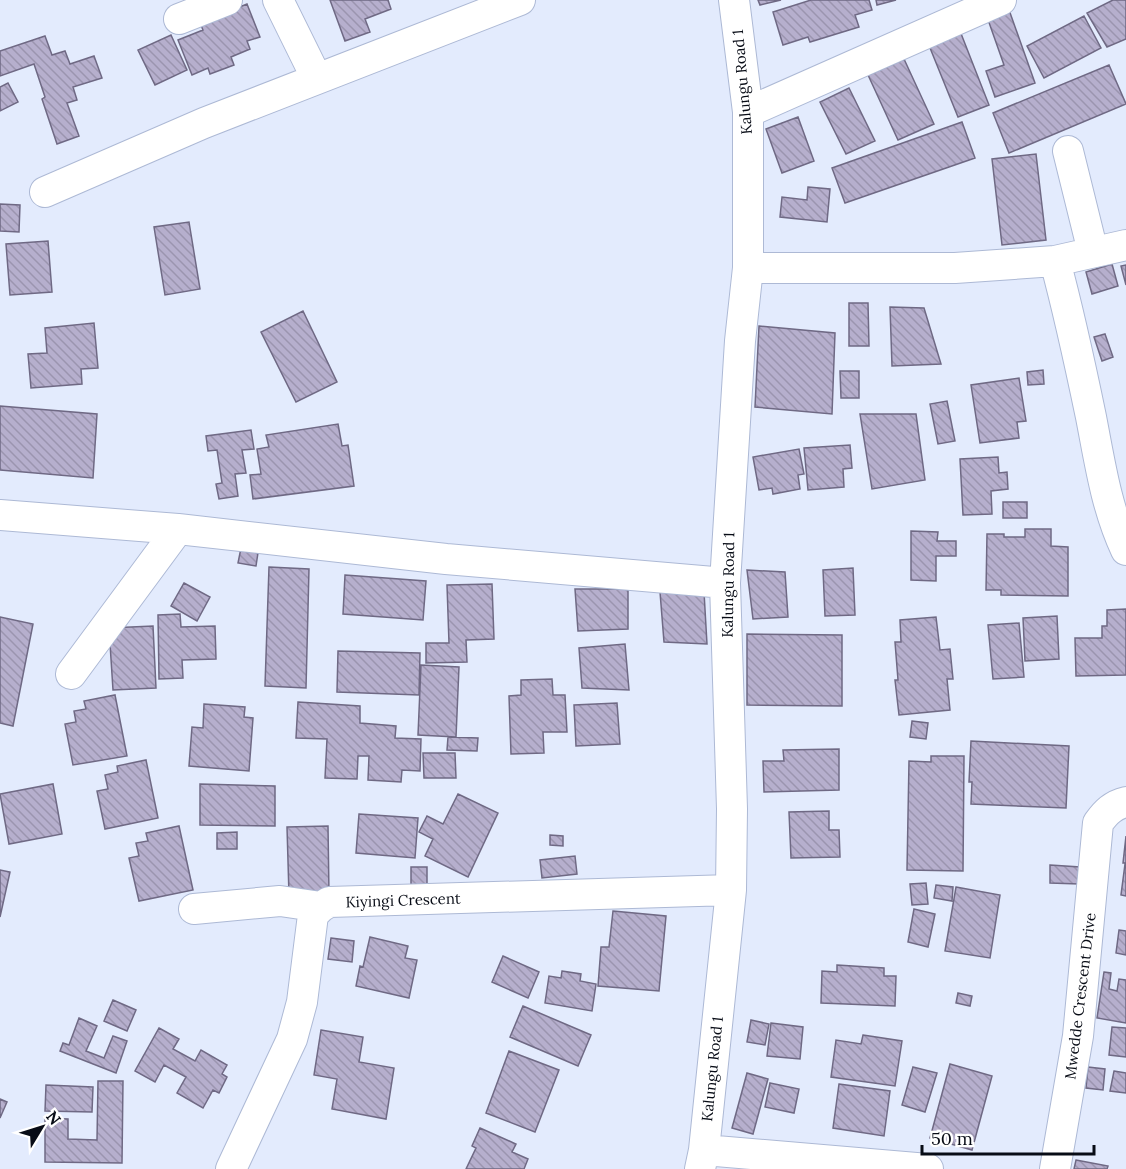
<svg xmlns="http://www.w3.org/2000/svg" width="1126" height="1169" font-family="Lora,serif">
	<defs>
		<pattern id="building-back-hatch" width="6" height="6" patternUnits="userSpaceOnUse" patternTransform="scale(1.5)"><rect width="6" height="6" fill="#b6afcd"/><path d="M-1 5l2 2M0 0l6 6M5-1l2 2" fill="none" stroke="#9b95af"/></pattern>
	</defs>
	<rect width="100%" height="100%" fill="#e3ebfd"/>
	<path fill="url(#building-back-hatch)" stroke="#6f6984" stroke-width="1.5" d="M330,0H388L391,9L365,19L370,32L345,41Z
		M758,0H781L760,5Z
		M811,0H869L872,10L855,15L859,27L810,42L808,37L783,45L773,12Z
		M876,0H896L877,5Z
		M1113,0H1126V39L1107,47L1087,13Z
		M247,4L260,37L247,41L250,49L231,57L234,65L210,74L208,68L192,75L178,40L203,30L200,23Z
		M1008,7L1035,83L995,97L986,71L1004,65L986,14Z
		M1084,16L1101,48L1044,78L1027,46Z
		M960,31L989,105L958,117L928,43Z
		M171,35L187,70L155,85L138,50Z
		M45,36L52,55L65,51L70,64L94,56L102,78L73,87L77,100L67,103L79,136L57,144L42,99L45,97L34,64L0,76V51Z
		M904,59L934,124L898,140L868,75Z
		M1109,65L1126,104L1009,153L993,113Z
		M8,83L18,102L0,111V87Z
		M849,88L875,141L846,154L820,102Z
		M798,117L814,161L782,173L766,129Z
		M962,122L975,158L845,203L832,168Z
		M1036,154L1046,240L1002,245L992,159Z
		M808,187L830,189L827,222L780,217L782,197L807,200Z
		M0,204L20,205L19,232L0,231Z
		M189,222L200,289L165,295L154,227Z
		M48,241L52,292L10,295L6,244Z
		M1112,264L1118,286L1092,294L1086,272Z
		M1126,265V285L1121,266Z
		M849,303H868L869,346H849Z
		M890,307L924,308L941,364L892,366Z
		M303,311L337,382L296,402L261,332Z
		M94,323L98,368L81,369L82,384L31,388L28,354L47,353L45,328Z
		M759,326L835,333L832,414L755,407Z
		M1105,334L1113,357L1102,361L1094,337Z
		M1043,370L1044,384L1028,385L1027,372Z
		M840,371H859V398H841Z
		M1019,378L1026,421L1017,422L1019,438L980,443L971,385Z
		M947,401L955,441L938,444L930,404Z
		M0,406L97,414L93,478L0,470Z
		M860,414H916L925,480L872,489Z
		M338,424L342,446L348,445L354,486L253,499L250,475L261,474L257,449L269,447L266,435Z
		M251,430L254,449L242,450L246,473L235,474L238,496L219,499L216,484L222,483L217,450L208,451L206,436Z
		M850,445L852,468L843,469L844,487L808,490L804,448Z
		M799,449L804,474L798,475L800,489L773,494L772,488L759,490L753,457Z
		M998,457L999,473L1007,472L1008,489L991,491L992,514L963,515L960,459Z
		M1003,502H1027V518H1003Z
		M1025,529H1051V546L1068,547V596L1001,595V590H986L987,534H1004V537H1025Z
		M911,531L938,532L937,541H956V556H936V581L911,580Z
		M242,543L259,546L256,566L238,563Z
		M269,567L309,569L306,688L265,686Z
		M853,568L855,615L825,616L823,570Z
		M747,570L785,572L788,617L753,619Z
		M345,575L426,581L423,620L343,614Z
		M184,583L210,597L197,621L171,606Z
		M492,584L494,639L466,640L467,662L426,663V643H449L447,585Z
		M575,589H628V629L578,631Z
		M660,592H704L707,644L664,642Z
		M1126,609V675L1076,676L1075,638H1102V626H1107V610Z
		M180,614L181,627L215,626L216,659L182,660L183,678L159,679L158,615Z
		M1057,616L1059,659L1025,661L1023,618Z
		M0,617L33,624L13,726L0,723Z
		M936,617L940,650L950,649L953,679H947L950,710L899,715L895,680H898L895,642H901L900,620Z
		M1019,623L1024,677L993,679L988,625Z
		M153,626L156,688L113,690L109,628Z
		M747,634L842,635V706L747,705Z
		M625,644L629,690L582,688L579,648Z
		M338,651L420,653L419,695L337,692Z
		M421,665L459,667L456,737L418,735Z
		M552,679L553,695H565L567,732H543L544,753L511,754L509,696L521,695V680Z
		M115,695L127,756L73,765L65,724L76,722L74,711L86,709L84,701Z
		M298,702L360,706V723L396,726L395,738L421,739L420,771L402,770L401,782L368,780L369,756H358L357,779L325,778L327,739L296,738Z
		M617,703L620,744L576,746L574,705Z
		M204,704L245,707L244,717L253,718L249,771L189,766L192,727L203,728Z
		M912,721L928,723L926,739L910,737Z
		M448,737L478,738L477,751L447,750Z
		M971,741L1069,746L1066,808L971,804L972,782H969Z
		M839,749V790L764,792L763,761H784L783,750Z
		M423,753H455L456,778H424Z
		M931,756H964L963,871L907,870L909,761L931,762Z
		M146,760L158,818L105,829L97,791L108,789L105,775L118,772L117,766Z
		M53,784L62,834L9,844L0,794Z
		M200,784L275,786V826L200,825Z
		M458,794L498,813L468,877L425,856L433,839L419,832L427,816L443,824Z
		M829,811V830H839L840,857L791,858L789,812Z
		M359,814L418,818L415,858L356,853Z
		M179,826L193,890L139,901L129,858L139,856L136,843L148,841L146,833Z
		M328,826L329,894L289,895L287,827Z
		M237,832V849H217V833Z
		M550,835L563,836V846L550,845Z
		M1126,836V863H1123Z
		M575,856L577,874L542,878L540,860Z
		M1125,864L1126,865V896L1121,895Z
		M1050,865L1080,867L1079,884L1050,883Z
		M411,867H427V890H411Z
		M0,870L10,872L0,917Z
		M926,883L928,904L912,905L910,884Z
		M936,885L953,887L952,901L934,898Z
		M956,887L1000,895L990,958L945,951Z
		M914,909L935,914L928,947L908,942Z
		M613,911L666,916L659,991L598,986L601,947H609Z
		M1119,930L1126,931V955L1116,953Z
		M370,937L408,946L405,958L417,960L409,998L356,986L360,966L363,967Z
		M331,938L354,941L352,962L328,959Z
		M503,956L539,972L528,998L492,982Z
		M837,965L884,968V976H896L895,1006L821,1003L822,971L837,972Z
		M562,971L581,974L580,981L596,984L592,1011L545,1003L549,976L561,978Z
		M1104,972L1111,973L1109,989L1117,991L1119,979L1126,980V1023L1097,1018Z
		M958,993L972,996L970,1006L956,1003Z
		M113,1000L136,1010L127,1031L104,1021Z
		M523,1006L591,1035L578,1066L510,1037Z
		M79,1018L97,1026L86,1051L104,1058L113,1036L127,1041L116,1073L60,1051L63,1043L69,1045Z
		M751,1020L769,1024L765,1045L747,1042Z
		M771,1023L803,1027L800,1059L767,1056Z
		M1112,1027L1126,1028V1057L1109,1055Z
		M159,1028L179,1039L173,1049L195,1061L201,1050L227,1065L222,1074L227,1077L219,1093L213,1090L203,1108L177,1093L186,1077L164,1065L155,1082L135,1071Z
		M321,1030L363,1037L359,1062L394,1068L386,1119L332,1109L337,1079L314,1075Z
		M863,1035L902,1041L895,1086L831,1077L836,1040L861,1044Z
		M509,1051L559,1070L535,1132L486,1113Z
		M950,1064L992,1076L972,1150L930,1138Z
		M913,1067L937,1073L925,1112L902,1105Z
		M1088,1067L1105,1069L1103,1090L1086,1088Z
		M1114,1071L1126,1073V1093L1110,1091Z
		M747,1073L768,1079L753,1134L732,1128Z
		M98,1081H123L122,1163L45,1162V1118L68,1119V1139L97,1140Z
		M770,1083L799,1089L794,1113L765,1107Z
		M839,1084L890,1091L884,1136L833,1128Z
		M46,1085L93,1087L92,1112L45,1111Z
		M0,1099L7,1102L0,1118Z
		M480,1128L516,1144L512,1152L528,1159L524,1169H466L476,1148L472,1146Z
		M1076,1160L1108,1166L1107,1169H1074Z"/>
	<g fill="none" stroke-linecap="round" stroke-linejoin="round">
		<g stroke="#adb9d5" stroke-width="32">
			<path id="minor" d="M278,0L317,79
				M179,19L227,0
				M748,112L1001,0
				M1068,151L1093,252
				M45,192L204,123L520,0
				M1055,261C1069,313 1080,364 1091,417C1100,463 1106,507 1126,550
				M748,268H955L1055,261L1126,245
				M0,515L178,529L446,559L725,583
				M71,674L178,529
				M194,909L280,901L321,907
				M704,1150L928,1169
				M231,1169L292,1039L302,1002L313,915L321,907L329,902L731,890
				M700,1169L704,1150L731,890L732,809L725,583L740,341L748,268V112L734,0
				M1055,1169L1078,1036L1098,823C1106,812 1113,805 1126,802"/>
		</g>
		<use href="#minor" stroke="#fff" stroke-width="30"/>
	</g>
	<g text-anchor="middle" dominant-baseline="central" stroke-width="4.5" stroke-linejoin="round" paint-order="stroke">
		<g font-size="15" fill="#080c16" stroke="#fff">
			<text transform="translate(742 82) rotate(-95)">Kalungu Road 1</text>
			<text transform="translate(728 585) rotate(-89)">Kalungu Road 1</text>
			<text transform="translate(403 900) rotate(-2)">Kiyingi Crescent</text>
			<text transform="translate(1080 996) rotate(-83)">Mwedde Crescent Drive</text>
			<text transform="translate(712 1069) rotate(-84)">Kalungu Road 1</text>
		</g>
	</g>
	<g transform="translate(42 1127) rotate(52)" stroke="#ffffff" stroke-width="4.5" paint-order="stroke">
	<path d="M0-4.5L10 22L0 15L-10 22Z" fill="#080c16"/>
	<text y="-9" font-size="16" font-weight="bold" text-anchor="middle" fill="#080c16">N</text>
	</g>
	<path d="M922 1145v9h172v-9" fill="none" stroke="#080c16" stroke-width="3"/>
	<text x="931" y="1145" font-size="18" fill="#080c16" stroke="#ffffff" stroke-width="4.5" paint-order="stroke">50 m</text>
</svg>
